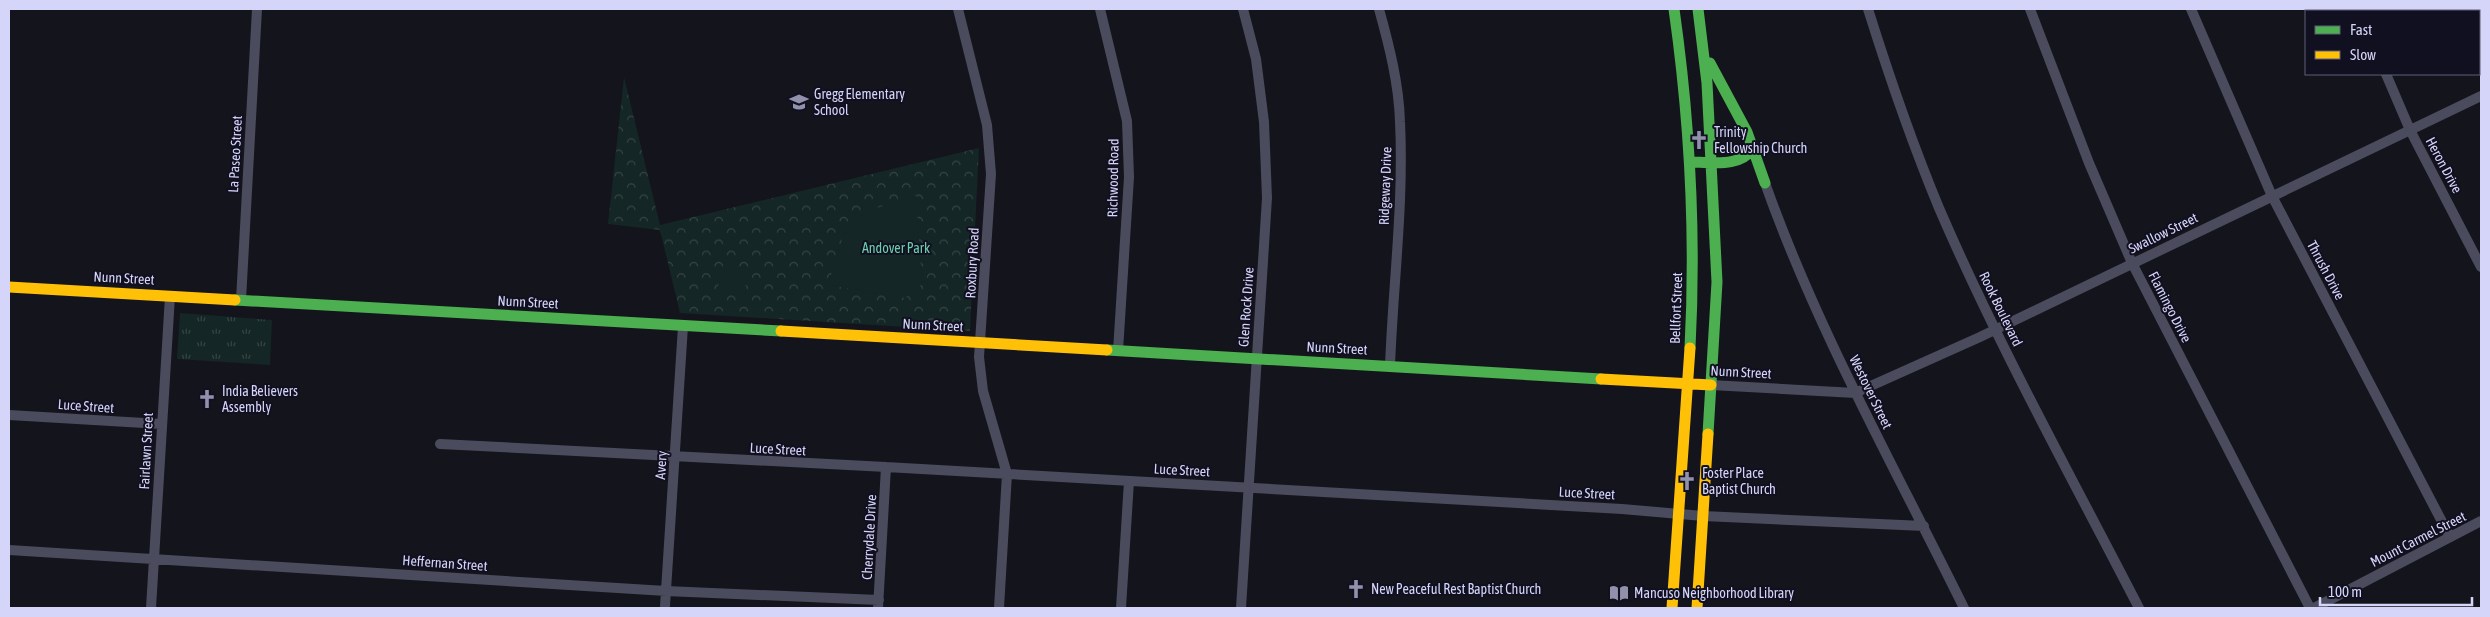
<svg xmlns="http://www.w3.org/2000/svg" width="2490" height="617" font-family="'Asap Condensed',sans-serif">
	<defs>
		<pattern id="grass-tufts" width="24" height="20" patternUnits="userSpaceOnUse" patternTransform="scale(1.25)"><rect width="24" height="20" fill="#142625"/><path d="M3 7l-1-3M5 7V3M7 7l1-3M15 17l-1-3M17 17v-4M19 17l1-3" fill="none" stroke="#354545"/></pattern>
		<pattern id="forest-crowns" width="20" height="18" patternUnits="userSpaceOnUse" patternTransform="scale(1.25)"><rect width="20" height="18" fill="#142625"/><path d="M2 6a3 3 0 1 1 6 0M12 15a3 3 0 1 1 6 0" fill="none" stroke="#354545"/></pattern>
	</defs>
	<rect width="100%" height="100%" fill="#14141c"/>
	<path fill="url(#grass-tufts)" d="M180,313L272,320L270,365L177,359Z"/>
	<path fill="url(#forest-crowns)" d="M624,77L660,225L979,148L970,331L680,313L660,230L608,224Z"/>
	<path fill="#142625" d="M916,196L922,284L905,298L828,285L843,237L867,211Z
		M745,267L746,293L743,295L716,292C721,275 728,270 745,267Z"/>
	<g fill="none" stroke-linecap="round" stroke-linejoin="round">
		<path stroke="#4a4b5c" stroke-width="10" d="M958,9L987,125L991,174L979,357L983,391L1007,474L999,608
			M1100,9L1127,121L1129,177L1118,351
			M1379,9C1389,45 1399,84 1400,122C1404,203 1393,285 1390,366
			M1868,9C1889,76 1912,143 1939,208C1998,345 2071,476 2139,608
			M2030,9L2089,163L2132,263L2310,608
			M2191,9L2272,196L2450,537
			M2359,9L2360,11
			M2386,74L2410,130L2481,267
			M1765,183C1817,330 1895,468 1964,608
			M241,300L257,9
			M1711,385L1855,393L1980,337L2481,96
			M9,415L161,424
			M440,444L886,467L1622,509L1703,516L1924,526
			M9,550L666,591L879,600
			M665,606L683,326
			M151,608L170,296
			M878,608L886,467
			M1121,608L1129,481
			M1241,608L1267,198L1264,122L1256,59L1243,9
			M2314,608L2481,521"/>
		<path stroke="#4caf50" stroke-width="11" d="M1674,9C1690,122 1696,234 1690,348
			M1698,9L1707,83L1717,282L1708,434
			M1710,63L1747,132L1765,183
			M1691,162C1714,162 1738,168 1754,148
			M235,300L781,331
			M1107,350L1601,379"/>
		<path stroke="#ffc107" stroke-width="11" d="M9,287L235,300
			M781,331L1107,350
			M1601,379L1711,385
			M1672,608L1690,348
			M1697,608L1708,434"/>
	</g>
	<defs>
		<g id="school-bare" transform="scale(1.5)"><path d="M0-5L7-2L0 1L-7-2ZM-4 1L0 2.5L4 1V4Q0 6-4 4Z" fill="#9191ac" stroke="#111020" stroke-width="2.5" paint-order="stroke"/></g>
		<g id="church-bare" transform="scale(1.5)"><path d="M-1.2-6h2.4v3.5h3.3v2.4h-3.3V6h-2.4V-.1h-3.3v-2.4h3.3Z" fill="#9191ac" stroke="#111020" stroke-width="2.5" paint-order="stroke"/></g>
		<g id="library-bare" transform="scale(1.5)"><path d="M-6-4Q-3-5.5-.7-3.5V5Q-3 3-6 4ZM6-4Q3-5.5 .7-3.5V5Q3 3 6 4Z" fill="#9191ac" stroke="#111020" stroke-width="2.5" paint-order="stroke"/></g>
	</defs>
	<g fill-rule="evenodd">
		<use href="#school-bare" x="799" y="102"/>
		<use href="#church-bare" x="1699" y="140"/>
		<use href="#church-bare" x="207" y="399"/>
		<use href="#church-bare" x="1687" y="481"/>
		<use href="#church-bare" x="1356" y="589"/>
		<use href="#library-bare" x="1619" y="593"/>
	</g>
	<g text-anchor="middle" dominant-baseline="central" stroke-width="4" stroke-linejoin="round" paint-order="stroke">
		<g font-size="14" fill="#d5d5f9" stroke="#111020" text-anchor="start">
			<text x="814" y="94">Gregg Elementary<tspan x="814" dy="16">School</tspan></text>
			<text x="1714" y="132">Trinity<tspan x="1714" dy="16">Fellowship Church</tspan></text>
			<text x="222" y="391">India Believers<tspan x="222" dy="16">Assembly</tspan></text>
			<text x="1702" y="473">Foster Place<tspan x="1702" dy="16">Baptist Church</tspan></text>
			<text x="1371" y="589">New Peaceful Rest Baptist Church</text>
			<text x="1634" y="593">Mancuso Neighborhood Library</text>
		</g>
		<g font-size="14" fill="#d5d5f9" stroke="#111020">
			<text transform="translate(235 154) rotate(-87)">La Paseo Street</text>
			<text transform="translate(2444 165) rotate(62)">Heron Drive</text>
			<text transform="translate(1113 178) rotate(-89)">Richwood Road</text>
			<text transform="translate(1385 186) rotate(-88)">Ridgeway Drive</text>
			<text transform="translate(2163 233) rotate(-26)">Swallow Street</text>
			<text transform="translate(972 263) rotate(-87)">Roxbury Road</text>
			<text transform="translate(2326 270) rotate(62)">Thrush Drive</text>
			<text transform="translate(124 278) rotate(3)">Nunn Street</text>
			<text transform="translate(528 302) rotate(3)">Nunn Street</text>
			<text transform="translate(1246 307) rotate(-86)">Glen Rock Drive</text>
			<text transform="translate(2170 307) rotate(63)">Flamingo Drive</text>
			<text transform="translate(1676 308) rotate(-88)">Bellfort Street</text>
			<text transform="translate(2001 309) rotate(64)">Rook Boulevard</text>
			<text transform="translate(933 325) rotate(3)">Nunn Street</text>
			<text transform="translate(1337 348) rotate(3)">Nunn Street</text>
			<text transform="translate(1741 372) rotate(3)">Nunn Street</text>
			<text transform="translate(1871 392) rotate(64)">Westover Street</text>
			<text transform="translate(86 406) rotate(4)">Luce Street</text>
			<text transform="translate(778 449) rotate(3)">Luce Street</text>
			<text transform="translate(146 451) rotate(-87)">Fairlawn Street</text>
			<text transform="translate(661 465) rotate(-86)">Avery</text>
			<text transform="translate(1182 470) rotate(3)">Luce Street</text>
			<text transform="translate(1587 493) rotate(3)">Luce Street</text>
			<text transform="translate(869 537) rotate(-87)">Cherrydale Drive</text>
			<text transform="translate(2418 539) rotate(-27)">Mount Carmel Street</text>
			<text transform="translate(445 563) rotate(4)">Heffernan Street</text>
		</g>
		<g font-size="14" fill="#6bcfac" stroke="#111020">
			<text x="896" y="248">Andover Park</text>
		</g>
	</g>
	<rect width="2490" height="617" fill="none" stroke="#d5d5f9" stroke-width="20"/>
	<rect x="2305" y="10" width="175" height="65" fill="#111020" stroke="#5f5f77"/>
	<rect x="2315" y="26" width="25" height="8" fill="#4caf50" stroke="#5f5f77"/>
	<text x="2350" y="35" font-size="15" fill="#d5d5f9">Fast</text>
	<rect x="2315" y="51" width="25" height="8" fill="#ffc107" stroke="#5f5f77"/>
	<text x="2350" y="60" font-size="15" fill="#d5d5f9">Slow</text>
	<path d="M2320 597v8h152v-8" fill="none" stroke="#d5d5f9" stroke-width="2.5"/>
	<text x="2328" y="597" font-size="15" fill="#d5d5f9" stroke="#111020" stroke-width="4" paint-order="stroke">100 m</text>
</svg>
